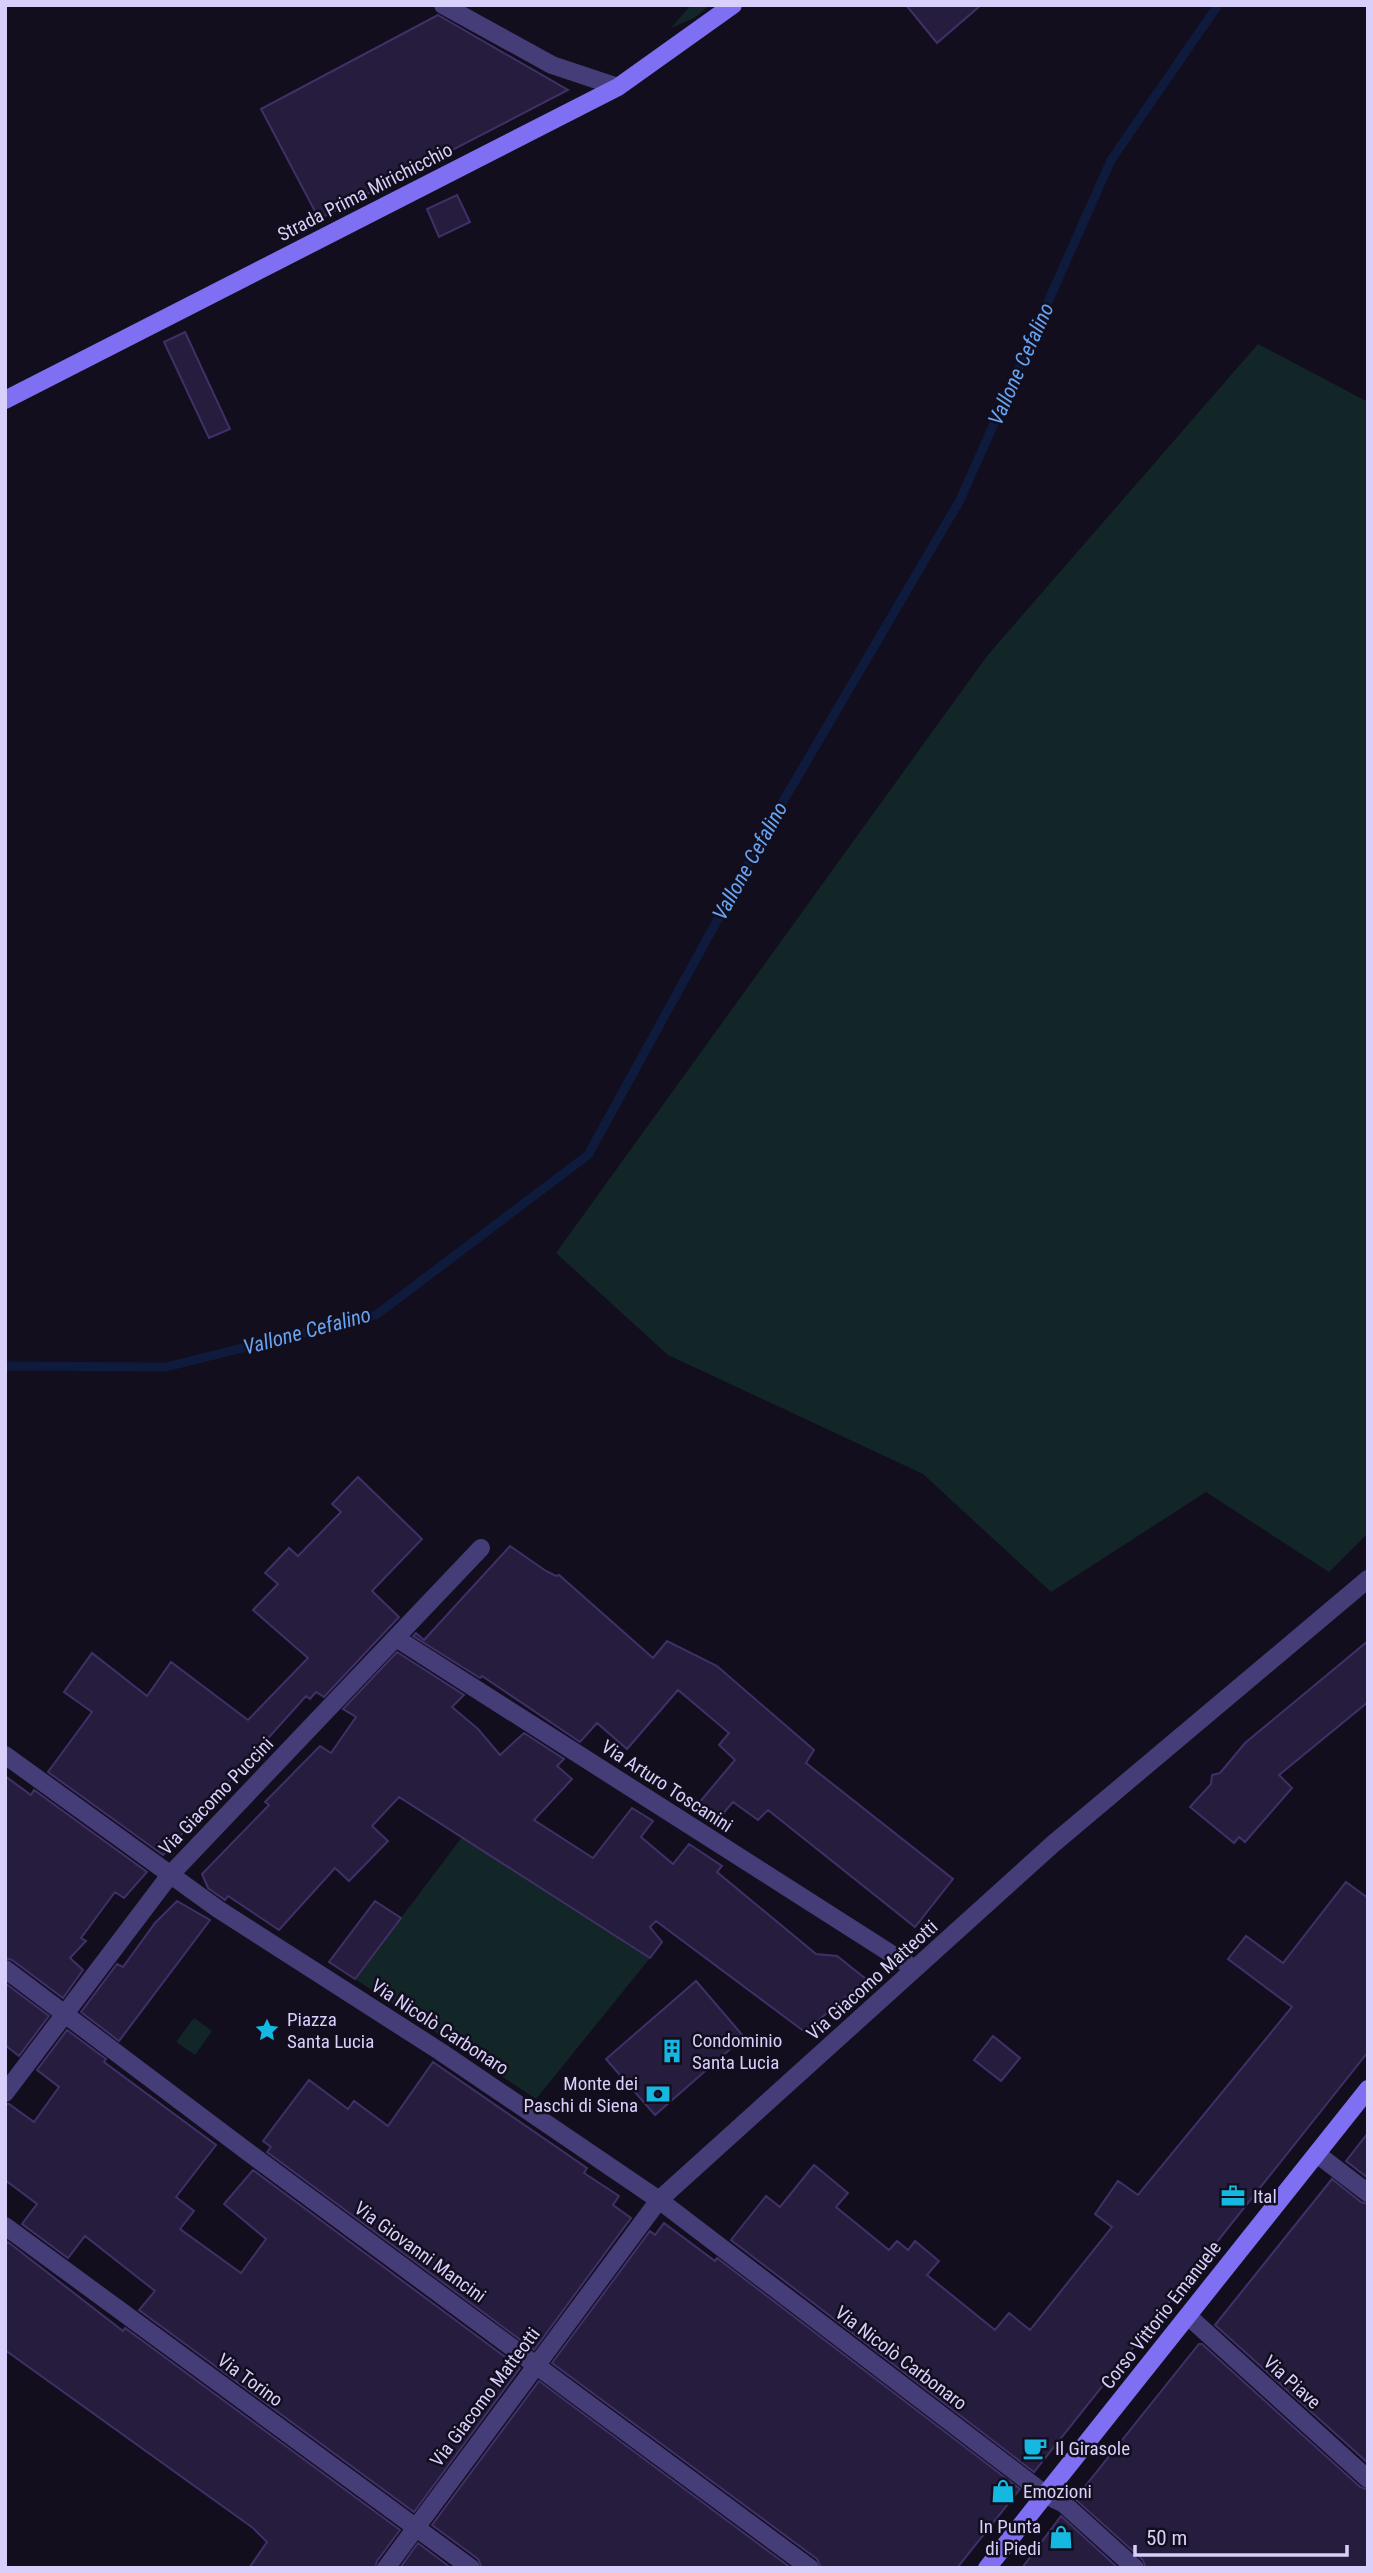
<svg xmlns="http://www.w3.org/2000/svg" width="1373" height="2573" font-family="'Roboto Condensed',sans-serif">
	<rect width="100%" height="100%" fill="#120e1e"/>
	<path fill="#122627" d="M691,5H710L694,18L671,28Z
		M1258,344L1368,402V1533L1329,1572L1206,1492L1051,1592L923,1474L668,1355L556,1253L987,656Z
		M462,1837L650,1958L536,2099L355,1979Z
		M194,2018L212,2031L195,2055L176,2042Z"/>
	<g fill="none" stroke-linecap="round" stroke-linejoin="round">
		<path stroke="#0f1b3c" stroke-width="9" d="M5,1366L166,1367L376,1315L588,1155L778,810L960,500L1111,160L1218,5"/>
	</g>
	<path fill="#261c3d" stroke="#403067" stroke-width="2" d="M906,5H981L937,43Z
		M438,15L568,90L319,219L261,109Z
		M457,195L470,222L439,237L427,209Z
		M185,332L230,429L209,438L164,342Z
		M358,1477L422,1539L372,1591L399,1617L324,1697L316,1692L310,1699L306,1696L163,1855L48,1772L92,1712L64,1692L92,1653L147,1696L171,1662L248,1720L308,1658L253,1610L278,1584L265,1573L289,1548L298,1556L341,1512L332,1504Z
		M510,1546L546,1571L556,1576L559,1575L653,1658L667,1641L717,1666L814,1750L806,1763L953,1879L915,1927L768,1810L758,1820L733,1802L714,1824L693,1810L735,1760L719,1745L729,1733L678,1690L627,1749L597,1723L580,1742L482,1676L480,1678L413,1636L416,1633L424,1640Z
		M1368,1641V1702L1279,1775L1292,1788L1245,1842L1239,1837L1234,1843L1190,1807L1211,1784L1212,1775L1220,1773L1245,1743Z
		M397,1652L464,1695L452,1707L478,1729L500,1755L524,1733L564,1759L557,1766L572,1779L534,1820L593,1858L632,1808L653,1821L641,1837L673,1864L689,1844L722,1866L717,1872L816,1954L837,1956L866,1979L805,2032L656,1921L650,1927L662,1942L650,1958L399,1797L372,1826L388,1841L349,1881L335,1868L279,1930L228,1896L225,1900L208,1888L202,1874L269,1805L265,1802L320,1746L331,1753L356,1717L343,1709Z
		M5,1776L31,1795L34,1790L147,1872L124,1898L115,1892L81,1938L86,1941L70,1958L83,1970L63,1998L12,1960L5,1958Z
		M1346,1882L1368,1898V2052L1034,2472L731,2240L766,2196L780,2207L814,2165L848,2193L836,2207L889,2250L897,2241L908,2250L915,2241L939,2261L927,2275L995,2330L1009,2313L1030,2330L1112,2227L1095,2214L1118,2181L1138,2195L1292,2007L1228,1959L1246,1936L1283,1963Z
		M177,1901L210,1920L119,2041L81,2012L117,1964L123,1967L155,1923Z
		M375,1901L401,1918L355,1979L329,1962Z
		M696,1981L744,2037L655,2115L606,2059Z
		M5,1983L49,2016L19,2056L5,2045Z
		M67,2030L106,2059L104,2062L216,2145L176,2197L194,2211L180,2229L241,2273L266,2239L224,2204L253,2170L520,2368L414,2512L139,2310L155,2291L85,2236L68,2258L22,2224L37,2204L5,2180V2104H9L34,2122L59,2087L37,2070Z
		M993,2036L1020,2058L1001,2081L974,2060Z
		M433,2062L587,2168L584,2173L619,2196L613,2205L631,2218L534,2350L267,2152L271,2147L263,2141L309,2080L348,2109L354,2101L388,2126Z
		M1368,2133V2178L1346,2161Z
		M1332,2179L1361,2202L1368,2204V2463L1215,2325Z
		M664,2223L715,2261L717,2258L1020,2489L957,2568H821L817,2559L552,2363L650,2231L655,2235Z
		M8,2242L123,2331L125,2328L400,2530L377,2561L375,2568H249L267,2542L253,2528L5,2350V2245Z
		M1199,2344H1202L1360,2487L1368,2490V2568H1146L1143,2560L1075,2499Z
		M539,2381L791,2568H482L478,2559L432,2525Z
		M1061,2516L1118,2568H1022Z
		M418,2543L451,2568H400Z"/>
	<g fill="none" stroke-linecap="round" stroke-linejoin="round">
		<path stroke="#453d78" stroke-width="18" d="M443,5L552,65L618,87
			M396,1638L915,1969
			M5,1755L218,1909L441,2052L659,2200L1046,2495L1064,2504L1135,2568
			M5,1969L252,2155L810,2568
			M5,2093L170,1875L481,1548
			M1317,2154L1368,2193
			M5,2226L471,2568
			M1188,2316L1368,2479
			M386,2568L659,2200L1053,1844L1368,1579"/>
		<path stroke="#7f6ff2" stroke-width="18" d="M5,400L618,87L733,5
			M987,2568L1368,2089"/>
	</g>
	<defs>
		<g id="sight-bare" transform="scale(1.89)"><path d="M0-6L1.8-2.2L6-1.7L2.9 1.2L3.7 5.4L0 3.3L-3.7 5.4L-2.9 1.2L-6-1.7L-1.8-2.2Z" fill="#15b8e1" stroke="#120e1e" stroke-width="2.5" paint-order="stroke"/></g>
		<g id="building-bare" transform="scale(1.89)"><path d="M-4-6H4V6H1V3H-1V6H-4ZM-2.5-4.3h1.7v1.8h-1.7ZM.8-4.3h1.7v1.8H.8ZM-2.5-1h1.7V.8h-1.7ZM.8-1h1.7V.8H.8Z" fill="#15b8e1" stroke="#120e1e" stroke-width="2.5" paint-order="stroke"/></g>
		<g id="bank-bare" transform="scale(1.89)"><path d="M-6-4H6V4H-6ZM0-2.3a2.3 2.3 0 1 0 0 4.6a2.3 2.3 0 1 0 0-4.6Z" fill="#15b8e1" stroke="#120e1e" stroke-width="2.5" paint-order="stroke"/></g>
		<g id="office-bare" transform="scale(1.89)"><path d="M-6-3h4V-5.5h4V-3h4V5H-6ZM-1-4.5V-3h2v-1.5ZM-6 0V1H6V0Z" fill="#15b8e1" stroke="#120e1e" stroke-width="2.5" paint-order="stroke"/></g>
		<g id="cafe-bare" transform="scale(1.89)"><path d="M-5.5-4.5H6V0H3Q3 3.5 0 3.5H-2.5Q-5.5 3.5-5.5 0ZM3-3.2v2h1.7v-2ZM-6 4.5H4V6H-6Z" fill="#15b8e1" stroke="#120e1e" stroke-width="2.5" paint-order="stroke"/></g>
		<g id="shop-bare" transform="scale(1.89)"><path d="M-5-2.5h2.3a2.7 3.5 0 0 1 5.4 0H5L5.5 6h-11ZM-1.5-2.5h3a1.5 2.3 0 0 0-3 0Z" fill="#15b8e1" stroke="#120e1e" stroke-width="2.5" paint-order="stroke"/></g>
	</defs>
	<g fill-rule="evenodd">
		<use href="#sight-bare" x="267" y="2030"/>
		<use href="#building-bare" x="672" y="2051"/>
		<use href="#bank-bare" x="658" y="2094"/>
		<use href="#office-bare" x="1233" y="2196"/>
		<use href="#cafe-bare" x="1035" y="2448"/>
		<use href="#shop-bare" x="1003" y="2491"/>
		<use href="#shop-bare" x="1061" y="2537"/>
	</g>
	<g text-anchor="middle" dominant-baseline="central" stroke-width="5" stroke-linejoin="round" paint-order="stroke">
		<g font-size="19" fill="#d8cffb" stroke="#120e1e">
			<text transform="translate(365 192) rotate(-27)">Strada Prima Mirichicchio</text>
			<text transform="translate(667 1786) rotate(33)">Via Arturo Toscanini</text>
			<text transform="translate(216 1796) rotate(-46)">Via Giacomo Puccini</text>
			<text transform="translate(872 1980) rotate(-42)">Via Giacomo Matteotti</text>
			<text transform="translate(440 2027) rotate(33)">Via Nicolò Carbonaro</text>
			<text transform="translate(420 2252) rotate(36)">Via Giovanni Mancini</text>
			<text transform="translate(1161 2315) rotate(-52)">Corso Vittorio Emanuele</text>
			<text transform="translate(901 2358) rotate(37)">Via Nicolò Carbonaro</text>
			<text transform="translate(250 2380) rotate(36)">Via Torino</text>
			<text transform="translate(1292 2382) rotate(42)">Via Piave</text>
			<text transform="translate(485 2397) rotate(-53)">Via Giacomo Matteotti</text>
		</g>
		<g font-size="19" fill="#d8cffb" stroke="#120e1e" text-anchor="start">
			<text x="287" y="2019">Piazza<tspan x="287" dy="22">Santa Lucia</tspan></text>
			<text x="692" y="2040">Condominio<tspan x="692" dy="22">Santa Lucia</tspan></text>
			<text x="638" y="2083" text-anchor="end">Monte dei<tspan x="638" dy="22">Paschi di Siena</tspan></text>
			<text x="1253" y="2196">Ital</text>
			<text x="1055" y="2448">Il Girasole</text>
			<text x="1023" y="2491">Emozioni</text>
			<text x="1041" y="2526" text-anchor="end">In Punta<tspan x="1041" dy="22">di Piedi</tspan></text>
		</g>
		<g font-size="21" font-style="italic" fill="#66a3f1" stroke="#120e1e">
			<text transform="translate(1021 364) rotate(-66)">Vallone Cefalino</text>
			<text transform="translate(750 861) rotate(-61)">Vallone Cefalino</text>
			<text transform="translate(307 1331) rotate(-15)">Vallone Cefalino</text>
		</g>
	</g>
	<rect width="1373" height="2573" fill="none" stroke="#d8cffb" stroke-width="14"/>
	<path d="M1135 2545v10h212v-10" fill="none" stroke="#d8cffb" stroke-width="3.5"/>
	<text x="1146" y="2545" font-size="21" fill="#d8cffb" stroke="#120e1e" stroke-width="5" paint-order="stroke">50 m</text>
</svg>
